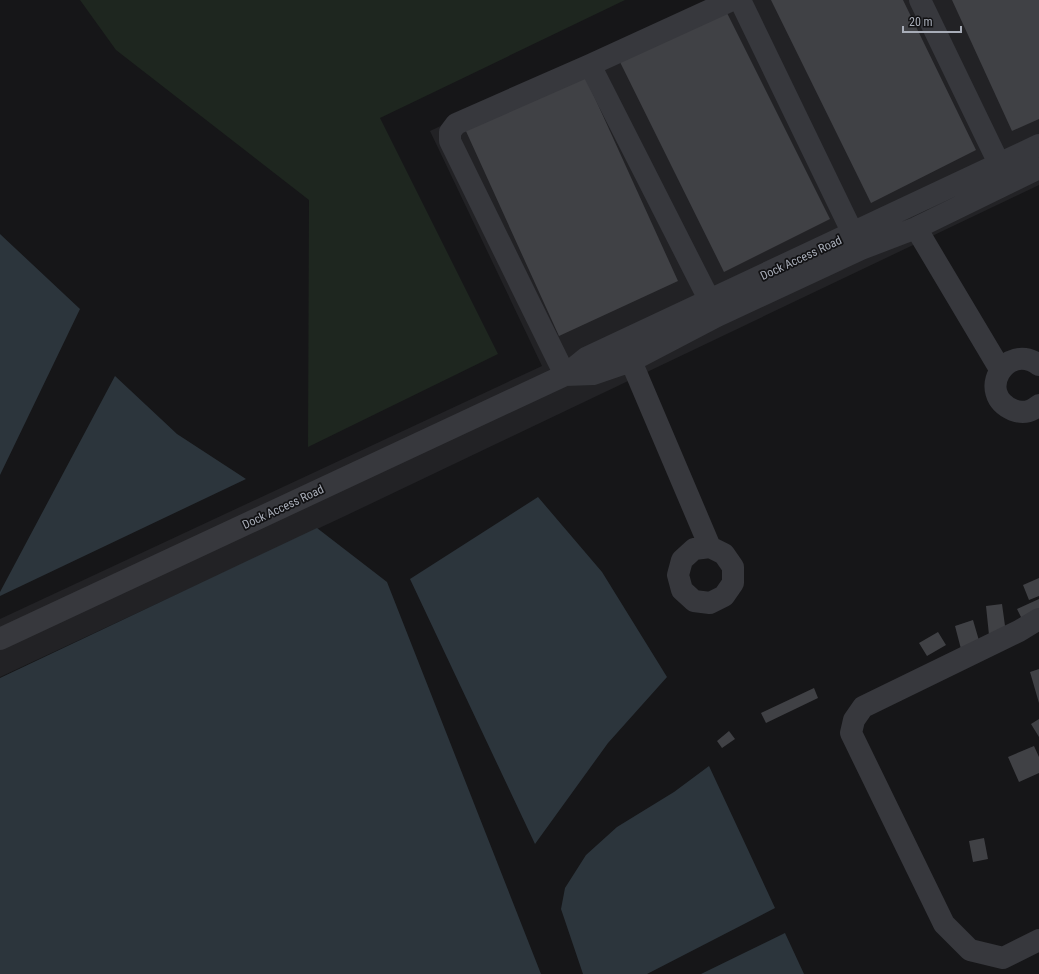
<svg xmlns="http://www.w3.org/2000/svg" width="1039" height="974" font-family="'Roboto Condensed',sans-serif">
	<rect width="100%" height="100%" fill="#161618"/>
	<path fill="#222225" d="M707,0H1039V185L345,516L0,677V619L542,366L430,131Z"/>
	<path fill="#1e261f" d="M80,0H625L380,118L498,354L308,447L309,200L116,50Z"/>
	<path fill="#2c353c" d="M0,234L80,309L0,475Z
		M115,376L177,434L246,479L0,596V592Z
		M538,497L602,572L667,677L608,743L535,844L410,579Z
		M317,528L387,582L541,974H0V678Z
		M709,766L775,908L647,974H583L561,909L565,888L586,855L617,827L674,792Z
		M785,933L804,974H701Z"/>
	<path fill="#404145" d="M771,0H903L976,150L871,203Z
		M952,0H1039V119L1012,131Z
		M723,5L830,219L724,272L618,58Z
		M584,74L678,281L559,336L465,129Z
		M1039,578V596L1029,600L1023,585Z
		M1039,599V612L1022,619L1017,609Z
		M1002,604L1006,633L989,635L986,606Z
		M973,620L980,644L961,649L955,626Z
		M938,632L946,645L927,656L919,643Z
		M1039,669V703L1030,672Z
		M814,688L818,698L766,723L761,713Z
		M1039,719V737L1031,724Z
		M729,731L735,739L722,748L717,741Z
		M1034,746L1039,757V773L1019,782L1008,757Z
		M984,838L988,859L973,862L969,841Z"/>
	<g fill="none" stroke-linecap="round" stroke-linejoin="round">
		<path stroke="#37383d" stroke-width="22" d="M740,0L859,246
			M920,0L1006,178
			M590,65L716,313
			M916,228L1000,369
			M631,361L710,547L724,554L733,567V583L724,596L710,603L694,601L682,590L678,575L682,560L694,549L710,547
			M1039,365C1006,341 975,394 1013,410C1023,414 1032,411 1039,405
			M565,375L450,141V132L456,124L590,65L732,0
			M565,375L593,374L631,361L717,316L861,249L916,228L1039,168
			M1039,619L1019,631L863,707L854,720L851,733L944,924L970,950L1003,958L1039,940
			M0,639L565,375L586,358L1039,145"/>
	</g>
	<g text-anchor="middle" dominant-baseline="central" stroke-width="3.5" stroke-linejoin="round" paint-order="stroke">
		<g font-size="12" fill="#a8adb8" stroke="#111113">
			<text transform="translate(801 258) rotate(-25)">Dock Access Road</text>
			<text transform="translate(283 507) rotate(-25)">Dock Access Road</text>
		</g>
	</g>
	<path d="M903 26v6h58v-6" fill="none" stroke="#a8adb8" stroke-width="2"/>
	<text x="909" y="26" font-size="12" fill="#a8adb8" stroke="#111113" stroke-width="3" paint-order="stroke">20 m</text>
</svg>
